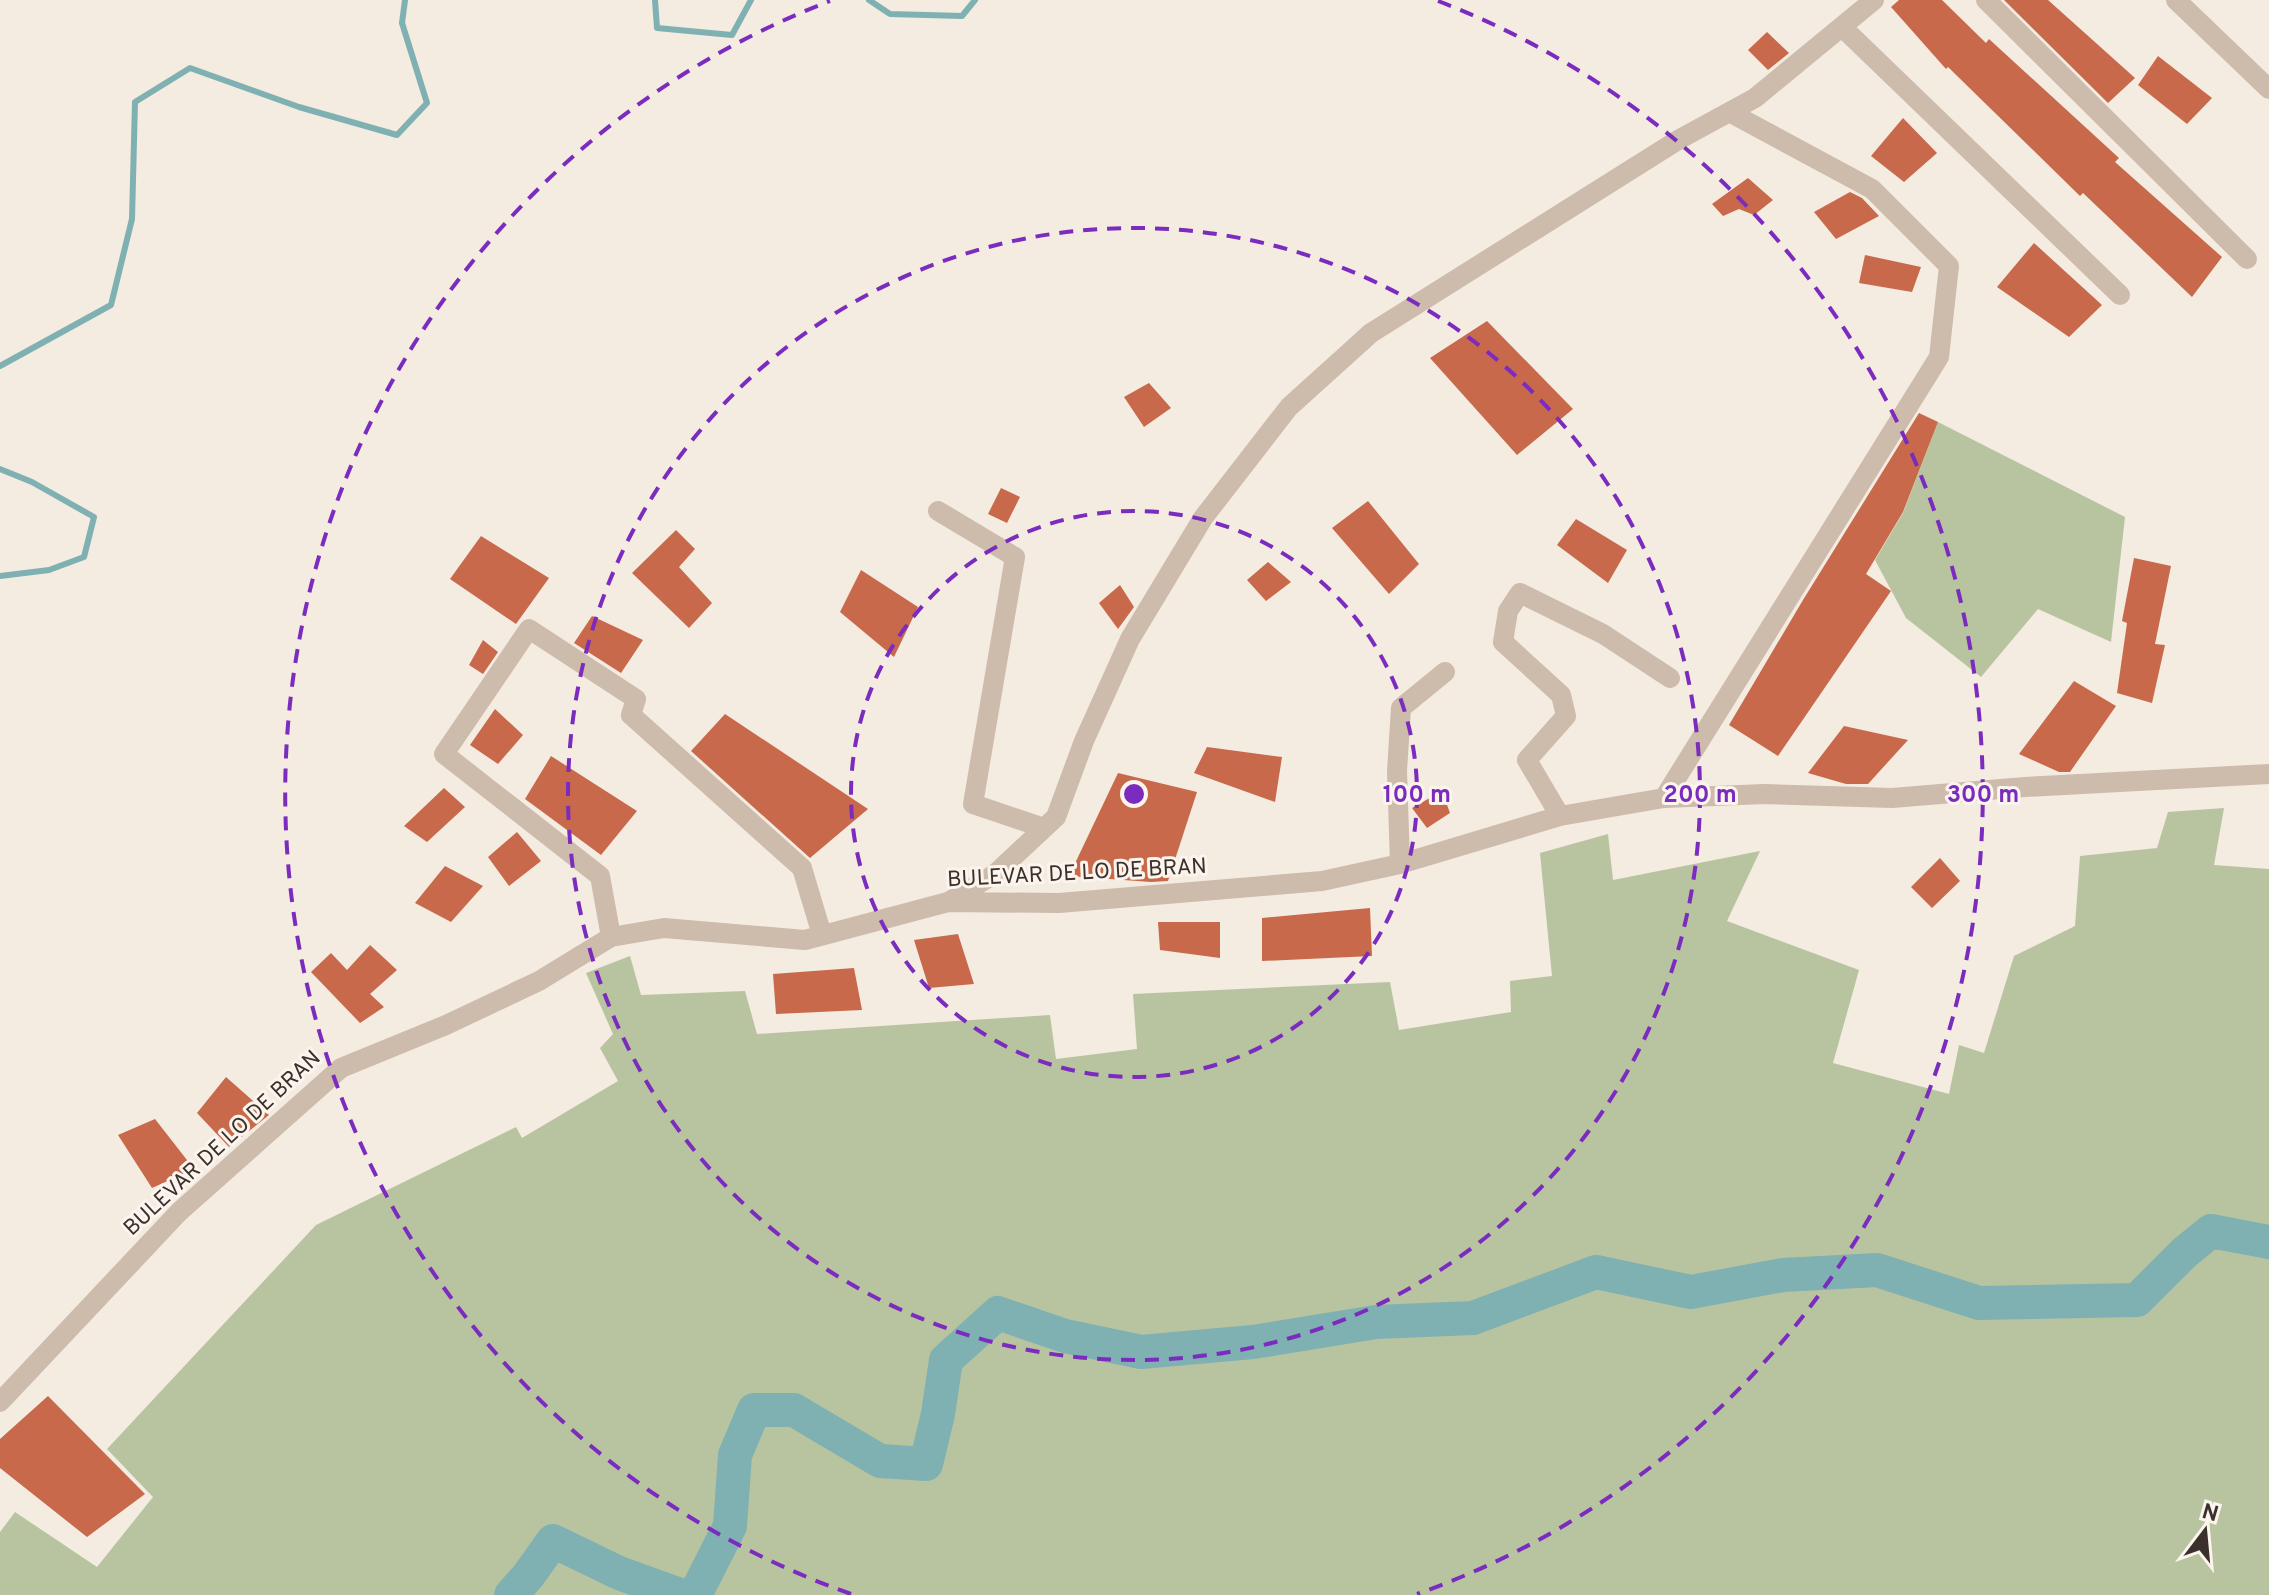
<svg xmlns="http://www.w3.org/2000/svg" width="2269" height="1595" font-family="Overpass,sans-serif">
	<rect width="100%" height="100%" fill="#f4ebe1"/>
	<path fill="#b8c4a0" d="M1938,422L2125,517L2111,642L2038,609L1981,677L1906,618L1875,560L1903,513Z
		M2224,808L2214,865L2269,869V1595H0V1532L15,1512L97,1567L153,1497L107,1449L316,1225L516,1127L522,1138L618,1081L600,1048L613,1034L586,973L630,956L641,995L745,991L757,1034L1050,1015L1056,1059L1137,1049L1133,994L1390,982L1399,1030L1511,1012L1510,981L1552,976L1540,853L1608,834L1613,880L1760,851L1727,921L1859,970L1833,1063L1949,1094L1959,1045L1984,1053L2014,956L2075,926L2080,856L2157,848L2168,812Z"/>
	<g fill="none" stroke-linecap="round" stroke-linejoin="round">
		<path stroke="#7fb0b2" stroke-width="6" d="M655,0L657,28L732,35L751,0
			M869,0L890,14L962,16L975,0
			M0,366L111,305L132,219L135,102L190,68L299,107L397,135L427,103L402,23L405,0
			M0,469L32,482L94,517L84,557L49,570L0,576"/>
		<path stroke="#7fb0b2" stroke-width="34" d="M511,1595L528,1576L553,1541L619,1573L680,1595
			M695,1595L730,1526L735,1455L754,1410H794L880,1461L926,1464L938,1414L946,1360L998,1313L1065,1336L1141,1352L1253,1342L1376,1322L1473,1318L1596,1272L1691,1292L1783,1275L1877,1270L1979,1303L2137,1300L2184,1253L2211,1231L2269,1242"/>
	</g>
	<path fill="#c8694b" d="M1899,0H1942L1986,43L1989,39L2119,158L2115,162L2222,257L2192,297L2083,193L2080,196L1948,67L1946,69L1891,7Z
		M2004,0H2048L2135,78L2108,103Z
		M1767,32L1789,53L1768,70L1748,50Z
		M2158,56L2212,98L2187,124L2138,85Z
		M1903,118L1937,153L1904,182L1871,156Z
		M1748,178L1773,200L1754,215L1739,209L1723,216L1712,204Z
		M1850,192L1862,198L1879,216L1836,239L1814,212Z
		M2034,243L2102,305L2069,337L1997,287Z
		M1865,255L1921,267L1912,292L1859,283Z
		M1487,321L1573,409L1517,455L1430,358Z
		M1149,383L1171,408L1144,427L1124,397Z
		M1919,413L1938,422L1903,512L1866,574L1891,591L1778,756L1729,725L1803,600Z
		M1001,488L1020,497L1007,523L988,514Z
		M1368,501L1419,564L1389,594L1332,528Z
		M1576,519L1627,550L1608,583L1557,545Z
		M676,530L695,549L679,567L712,603L689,628L632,573Z
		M481,536L549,578L516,624L450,579Z
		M2134,558L2171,566L2155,644L2165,645L2152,703L2117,693L2127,623L2122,621Z
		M1268,562L1291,582L1266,601L1247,580Z
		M861,570L918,607L894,657L840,612Z
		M1120,585L1134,607L1118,629L1099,603Z
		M592,616L643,640L621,673L574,643Z
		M483,640L498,652L483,674L469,665Z
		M2074,681L2116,706L2070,772H2059L2019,754Z
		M495,709L523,735L498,764L470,745Z
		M725,714L868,809L810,858L691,751Z
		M1844,726L1908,740L1868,784H1846L1808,773Z
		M1207,747L1282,757L1275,802L1194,773Z
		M551,756L637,811L601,855L525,799Z
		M1118,773L1197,792L1168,881L1151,882L1069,876Z
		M444,788L465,807L427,842L404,826Z
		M1442,791L1450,813L1427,828L1412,808Z
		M517,832L541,861L509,886L488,857Z
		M1940,858L1960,881L1932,908L1911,887Z
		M445,866L483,886L451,922L415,903Z
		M1370,908L1372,956L1262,961V918Z
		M1158,922H1220V958L1160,950Z
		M958,934L974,984L929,988L914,940Z
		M370,945L397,970L370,994L384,1007L360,1023L311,972L331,953L347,970Z
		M854,968L862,1010L776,1014L773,974Z
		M226,1077L269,1115L229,1147L197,1113Z
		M155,1119L194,1169L152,1188L118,1135Z
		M48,1396L145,1494L87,1537L0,1468V1439Z"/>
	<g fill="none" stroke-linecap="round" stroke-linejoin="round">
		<path stroke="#cdbbac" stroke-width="20" d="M1986,0L2247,259
			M2176,0L2269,89
			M1842,27L2120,295
			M938,511L1015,557L973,804L1044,828
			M1664,798L1939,357L1949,266L1872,189L1729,112
			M1560,816L1527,760L1566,716L1561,695L1503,642L1508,611L1520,593L1603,634L1670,678
			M1400,864L1397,771L1401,708L1445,672
			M948,902L995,874L1056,817L1084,741L1130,639L1203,518L1289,407L1371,333L1678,140L1755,98L1874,0
			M611,937L600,876L444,754L529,629L636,699L631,715L802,868L822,935
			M0,1402L179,1212L341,1068L446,1025L539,981L611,937L664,928L805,940L948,902L1059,903L1322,881L1400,864L1560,816L1664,798L1765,794L1892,798L2025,787L2269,774"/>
	</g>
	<g fill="none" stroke="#7b2cbf" stroke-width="4" stroke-dasharray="14 10">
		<circle cx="1134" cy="794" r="283"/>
		<circle cx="1134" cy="794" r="566"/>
		<path d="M851 1594A849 849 0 0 1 830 1M1438 1A849 849 0 0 1 1417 1594"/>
	</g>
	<g text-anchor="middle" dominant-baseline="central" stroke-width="6" stroke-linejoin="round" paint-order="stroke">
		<g font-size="22" fill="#3b302b" stroke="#fbf5ee">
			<text transform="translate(1077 874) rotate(-3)">BULEVAR DE LO DE BRAN</text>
			<text transform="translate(223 1144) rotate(-43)">BULEVAR DE LO DE BRAN</text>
		</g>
	</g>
	<circle cx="1134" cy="794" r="12" fill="#7b2cbf" stroke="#fbf5ee" stroke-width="4"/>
	<g font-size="24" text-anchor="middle" font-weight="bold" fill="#7b2cbf" stroke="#fbf5ee" stroke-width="6" stroke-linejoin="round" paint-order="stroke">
		<text x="1417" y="802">100 m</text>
		<text x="1700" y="802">200 m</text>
		<text x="1983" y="802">300 m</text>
	</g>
	<g transform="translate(2205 1531) rotate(16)" stroke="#fbf5ee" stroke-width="6" paint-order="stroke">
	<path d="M0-6L14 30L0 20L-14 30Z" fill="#3b302b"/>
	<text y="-12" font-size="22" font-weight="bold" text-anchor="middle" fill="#3b302b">N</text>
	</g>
</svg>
